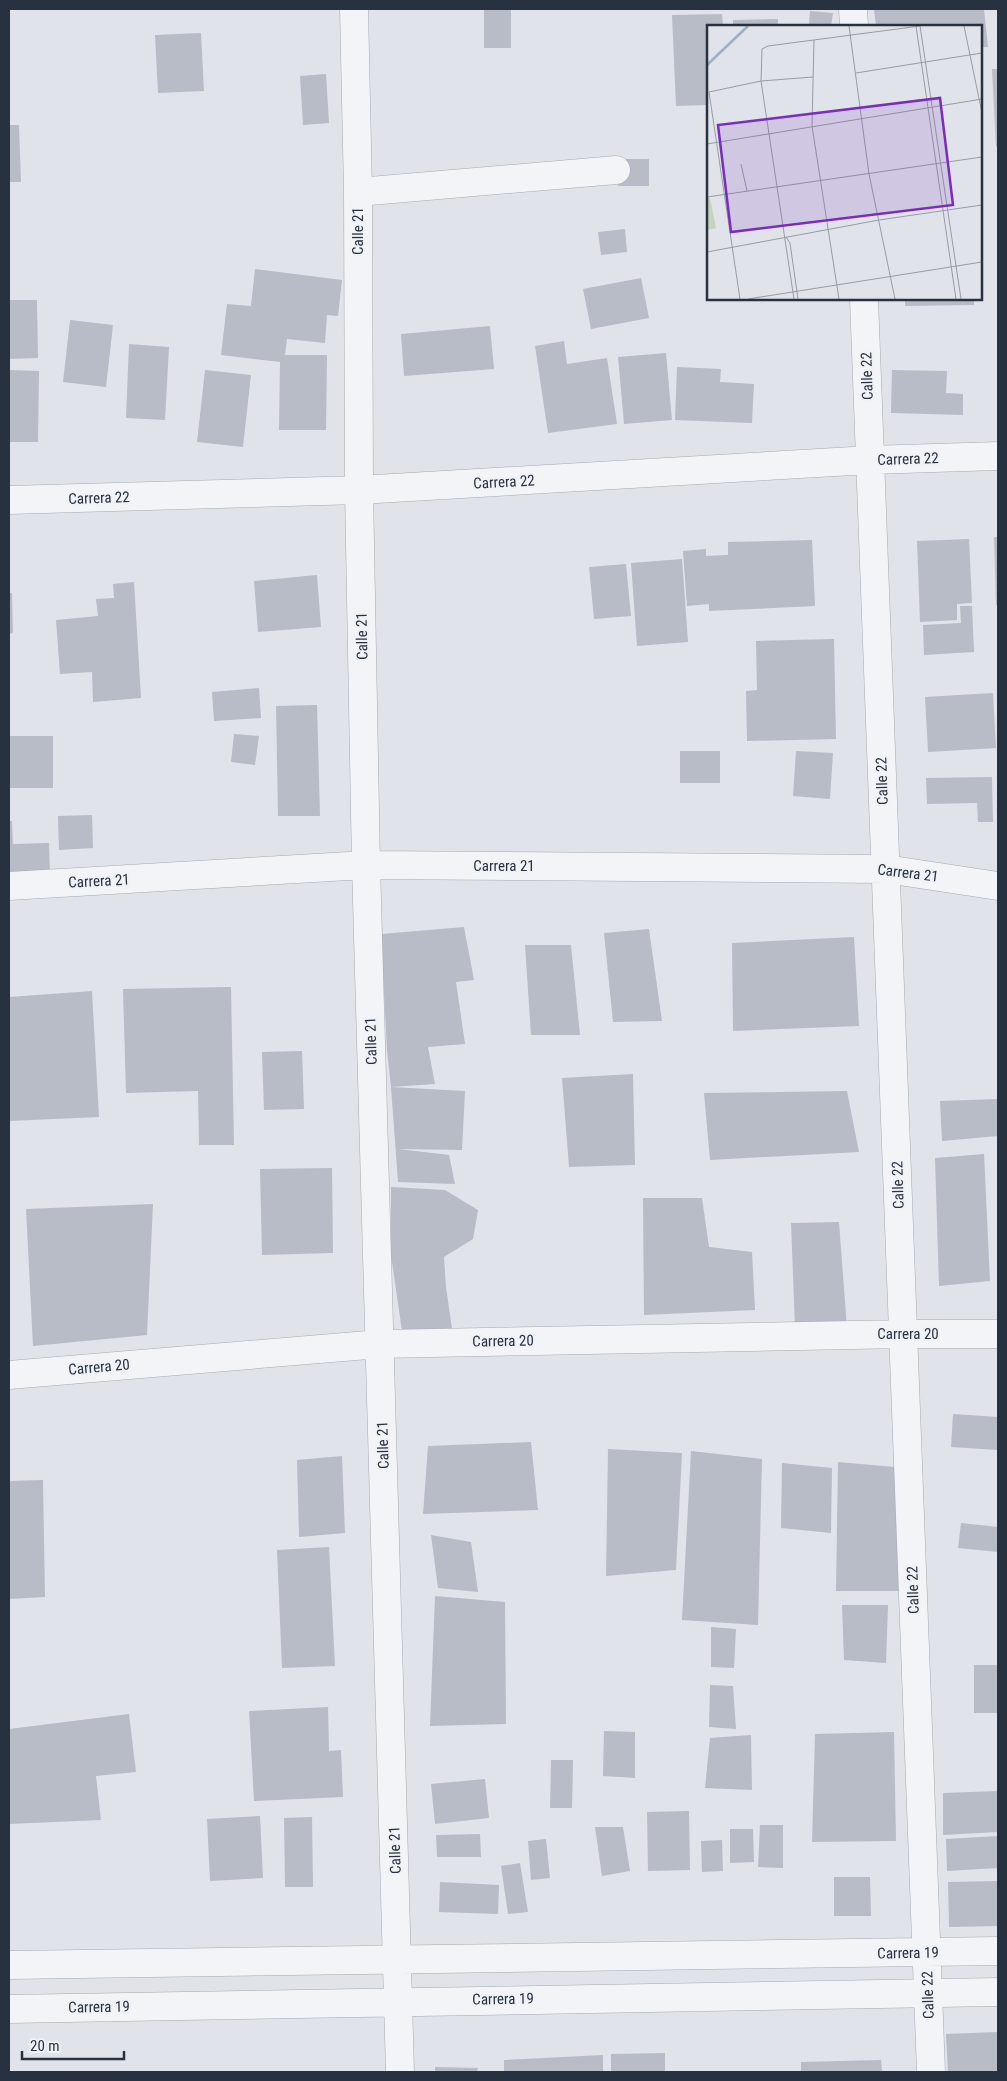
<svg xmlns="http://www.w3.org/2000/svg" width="1007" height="2081" font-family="'Roboto Condensed',sans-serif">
	<rect width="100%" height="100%" fill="#e0e3e9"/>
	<path fill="#b7bcc6" d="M484,9H511V48H484Z
		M874,9H984L988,47H981V26H876Z
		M810,11L833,13L831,26H809Z
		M722,14L723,26H708V105L676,106L672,15Z
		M778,19V26H733V20Z
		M201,33L204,91L158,93L155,35Z
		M992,69H998V146L996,147Z
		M326,74L329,123L303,125L300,76Z
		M9,125H19L21,182H9Z
		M618,159H649V186H618Z
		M625,229L627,252L601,255L598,232Z
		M255,269L342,280L338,316L327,315L325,343L287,339L285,355H327L326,430H279L280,362L221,355L227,304L251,306Z
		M641,278L649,318L591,329L583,289Z
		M905,299H974V305L905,306Z
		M9,300H37L38,358L9,359Z
		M70,320L113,325L106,387L63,382Z
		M490,326L494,369L404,376L401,334Z
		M564,341L567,364L607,358L617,424L548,433L535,346Z
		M129,344L169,347L165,420L126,418Z
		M666,353L672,420L624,424L618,357Z
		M677,367L721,369L720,382L754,384L752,423L675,420Z
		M9,370L39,371L38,442H9Z
		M205,370L251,375L243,447L197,442Z
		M892,370L947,371L946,393L963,394V415L891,413Z
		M994,537H998V605H996Z
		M969,539L972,603L957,604V620L920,622L917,541Z
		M812,540L815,606L709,611V604L687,606L683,551L706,549V556L728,555V542Z
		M682,559L688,642L637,646L631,563Z
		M626,564L631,616L594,619L589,567Z
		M317,575L321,627L258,632L254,581Z
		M134,582L141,698L93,702L92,672L60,674L56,620L98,616L96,599L114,598L113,584Z
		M9,593H12L13,633L9,634Z
		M960,606H972L974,652L924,655L923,625L961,623Z
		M834,639L836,739L747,741L746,691L757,690L756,641Z
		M259,688L261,718L214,721L212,692Z
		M993,693L996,748L928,752L925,697Z
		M317,705L320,816H278L276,706Z
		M234,734L259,736L255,765L231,762Z
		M9,736H53V788H9Z
		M680,751H720V783H680Z
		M796,751L833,753L830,799L793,796Z
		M992,777L993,822H978L977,803L927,804L926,778Z
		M92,815L93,848L59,850L58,816Z
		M9,821H12L13,844L49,843L50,873L9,874Z
		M464,927L474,980L456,982L465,1044L428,1047L435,1084L391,1087L387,1050L381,934Z
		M649,929L662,1021L613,1022L604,933Z
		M854,937L859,1026L733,1031L732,943Z
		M525,945H571L580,1035H531Z
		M231,987L234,1145H199L198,1091L126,1093L123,989Z
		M92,991L99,1117L9,1121V997Z
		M302,1051L304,1109L264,1110L262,1052Z
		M633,1074L635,1165L569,1167L562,1078Z
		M391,1087L465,1091L462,1150L398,1149L449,1155L455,1184L398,1182Z
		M847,1091L859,1152L710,1160L704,1093Z
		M998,1099V1136L942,1141L940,1101Z
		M984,1154L990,1281L939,1286L935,1158Z
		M332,1168L333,1253L262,1255L260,1169Z
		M391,1187L445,1190L478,1210L473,1239L444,1257L446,1287L452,1329L402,1331L391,1255Z
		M643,1198H702L709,1247L752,1252L755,1310L644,1315Z
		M153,1204L147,1335L33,1346L26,1209Z
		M839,1222L847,1328L795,1327L791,1223Z
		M953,1414L998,1417V1450L951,1447Z
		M531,1442L538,1510L423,1514L428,1446Z
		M608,1449L682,1453L676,1570L606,1576Z
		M691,1451L762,1459L758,1625L682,1620Z
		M342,1456L345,1533L299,1537L297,1460Z
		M838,1462L895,1467L899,1591H836Z
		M782,1463L832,1468L831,1533L781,1528Z
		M43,1480L45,1597L9,1599V1481Z
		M961,1523L998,1527V1552L958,1548Z
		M431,1535L471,1542L478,1592L438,1588Z
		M329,1547L335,1666L282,1668L277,1550Z
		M435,1596L505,1602L506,1724L430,1726Z
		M842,1605H888L886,1663L844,1660Z
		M711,1627L736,1629L734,1668L711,1667Z
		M974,1665H998V1713H974Z
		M710,1685L733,1686L736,1729L709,1727Z
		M328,1707L329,1751L341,1750L343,1797L254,1801L249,1711Z
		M129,1714L136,1772L96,1776L101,1820L9,1824V1729Z
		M604,1731L635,1732V1778L603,1776Z
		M894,1732L896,1841L812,1842L815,1734Z
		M751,1735L752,1790L705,1788L710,1738Z
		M551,1760H573L572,1808H550Z
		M485,1779L489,1818L435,1824L431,1784Z
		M998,1791V1832L943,1835V1793Z
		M689,1811L690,1870L648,1871L647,1812Z
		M260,1816L263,1878L210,1881L207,1819Z
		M312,1817L313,1887H285L284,1818Z
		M760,1825H783V1868L758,1867Z
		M595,1827H623L630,1871L602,1876Z
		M730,1829H753L754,1862L730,1863Z
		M480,1834L481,1857H437L436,1835Z
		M998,1836V1868L947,1871L946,1839Z
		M546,1839L550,1878L531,1880L528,1841Z
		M722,1840L723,1871L702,1872L701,1841Z
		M520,1863L528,1912L508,1914L501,1866Z
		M834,1877H870L871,1916H834Z
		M998,1881V1926L949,1927L948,1882Z
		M440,1882L499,1885L498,1914L439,1912Z
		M998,2032V2072H948L946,2034Z
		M665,2053V2072H611V2054Z
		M603,2055V2072H504V2060Z
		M881,2060L882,2072H801V2062Z
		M435,2067L478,2068L477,2072H435Z"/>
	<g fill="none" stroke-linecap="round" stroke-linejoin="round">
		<g stroke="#a5aab3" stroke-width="29">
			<path id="street" d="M354,9L358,192L359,490L366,865L400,2072
				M853,9L854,26
				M358,192L616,170
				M864,299L931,2072
				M9,500L359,490L870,460L998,456
				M9,886L366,865L886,869L998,886
				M9,1375L380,1344L903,1334H998
				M9,1965L998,1951
				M9,2009L998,1992"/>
		</g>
		<use href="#street" stroke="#f2f4f7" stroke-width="28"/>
	</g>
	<g text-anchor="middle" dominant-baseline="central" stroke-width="4" stroke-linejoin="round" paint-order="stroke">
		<g font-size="15" fill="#283140" stroke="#eff2f6">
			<text transform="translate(358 231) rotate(-90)">Calle 21</text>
			<text transform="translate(867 376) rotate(-92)">Calle 22</text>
			<text transform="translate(908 459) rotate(-2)">Carrera 22</text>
			<text transform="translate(504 482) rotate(-3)">Carrera 22</text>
			<text transform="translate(99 498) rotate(-2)">Carrera 22</text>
			<text transform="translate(362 636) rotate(-91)">Calle 21</text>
			<text transform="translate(882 781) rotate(-92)">Calle 22</text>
			<text x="504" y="866">Carrera 21</text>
			<text transform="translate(908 873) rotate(7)">Carrera 21</text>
			<text transform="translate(99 881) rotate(-3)">Carrera 21</text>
			<text transform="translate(371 1041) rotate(-92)">Calle 21</text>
			<text transform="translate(898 1185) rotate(-92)">Calle 22</text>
			<text x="908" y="1334">Carrera 20</text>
			<text transform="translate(503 1341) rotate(-1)">Carrera 20</text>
			<text transform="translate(99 1367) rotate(-5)">Carrera 20</text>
			<text transform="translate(383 1445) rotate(-92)">Calle 21</text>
			<text transform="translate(913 1590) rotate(-92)">Calle 22</text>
			<text transform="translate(395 1850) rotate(-92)">Calle 21</text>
			<text transform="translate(908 1953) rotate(-1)">Carrera 19</text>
			<text transform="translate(928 1995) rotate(-92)">Calle 22</text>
			<text transform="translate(503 1999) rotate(-1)">Carrera 19</text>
			<text transform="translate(99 2007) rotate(-1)">Carrera 19</text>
		</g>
	</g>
	<g transform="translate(707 25)">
		<rect width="275" height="275" fill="#e0e3e9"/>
		<path d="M0,173H3L9,203L0,205Z" fill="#c5d3c1"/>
		<path fill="none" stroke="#9bb0c9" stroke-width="2.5" d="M0,40L41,1"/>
		<path fill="none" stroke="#969ca5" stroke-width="1" d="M142,1L162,149L188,274M209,1L249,274M213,1L254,274M257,1L275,88M107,15L105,101L132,274M149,48L275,28M0,119L275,74M34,139L40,166M0,172L275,132M79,212L83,218L91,274M0,227L172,195L275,180M33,274L2,67L54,56L106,52M41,274L275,237M87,274L54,56L55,24L61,21L213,1"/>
		<path fill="#7b2cbf" fill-opacity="0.15" stroke="#7b2cbf" stroke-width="2.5" d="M233,73L246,180L24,207L11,100Z"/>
		<rect width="275" height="275" fill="none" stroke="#283140" stroke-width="2.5"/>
	</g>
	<rect width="1007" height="2081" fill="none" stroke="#283140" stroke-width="20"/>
	<path d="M22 2051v8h102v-8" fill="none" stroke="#283140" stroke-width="2.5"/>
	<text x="30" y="2051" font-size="15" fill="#283140" stroke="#eff2f6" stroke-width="4" paint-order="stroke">20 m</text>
</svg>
